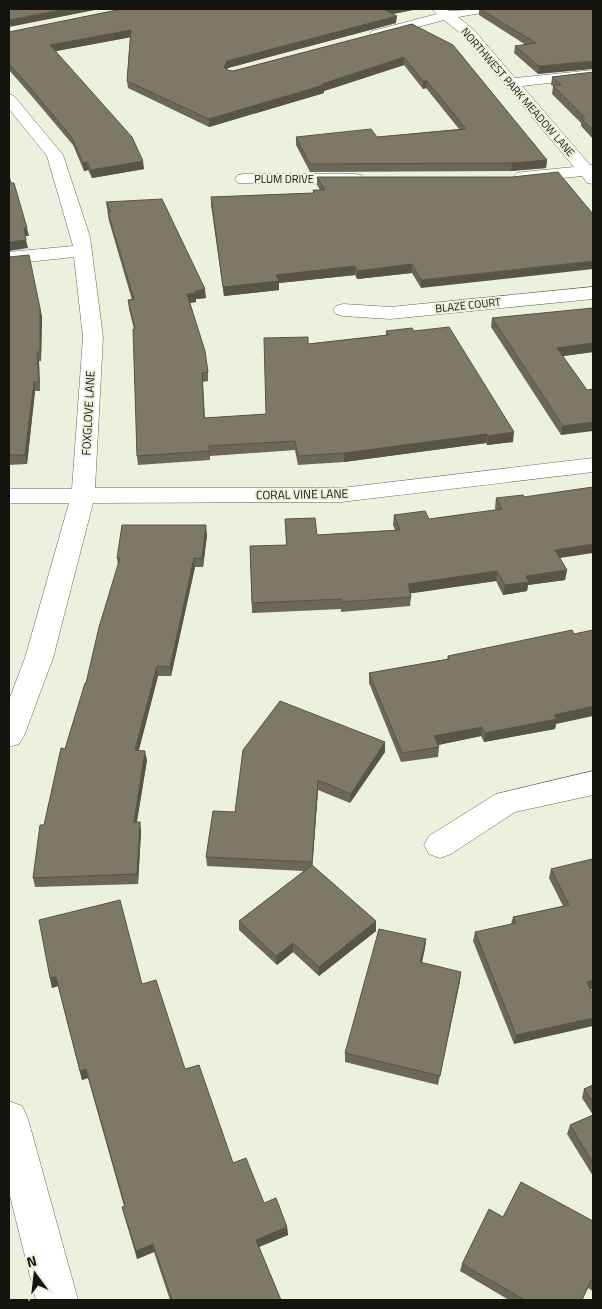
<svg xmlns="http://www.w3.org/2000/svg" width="602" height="1309" font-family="'Titillium Web',sans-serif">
	<rect width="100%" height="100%" fill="#ecf1de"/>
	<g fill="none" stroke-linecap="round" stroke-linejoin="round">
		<g stroke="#656958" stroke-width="1">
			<path id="minor" d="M432,9H447L449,11L489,9L487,12L458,17L474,30L515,78L593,70V78L522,86L590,165H593V184L587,183L582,176L523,182L517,181L514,177L517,173L523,172L574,167L464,36L444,20L377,38L370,34L372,31L437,14Z
				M9,94L14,96L63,155L90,237L103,337L95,488H341L593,458V472L341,502L93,503L53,658L24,736L19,744L9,747V700L25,658L69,503H9V489H72L83,337L74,257L9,264V252L73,246L47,156L9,109Z
				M244,174H355L361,175L364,179L361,183L355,184L238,183L235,179L238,175Z
				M593,287V299L390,319L343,316L336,314L333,310L336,306L343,304L390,307Z
				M593,771V795L515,812L451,854L440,858L429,854L424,845L429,836L496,794Z
				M9,1101L22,1106L28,1119L78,1300H36L9,1192Z"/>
		</g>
		<use href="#minor" fill="#fff" fill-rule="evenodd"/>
	</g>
	<path fill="#6c6759" d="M122,9H418L392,14L396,23L228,68L227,70L233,71L412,24L547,160L546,168L511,171L310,172L296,145V137H377L459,129L426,88L423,89L404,65L324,91V93L209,127L128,88L127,81L130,37L56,51L144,169L92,178L88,170L84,171L73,145L30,94L9,70V32Z
		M479,9H593L538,74L514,53L515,46L526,45L479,15Z
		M593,72V139L581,126V123L552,94L553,86L551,85L552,77Z
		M317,177H512L421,288L412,273L357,279L355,275L279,283V290L224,296L211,205V197L313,193V190H320L317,185Z
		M106,202L206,298L196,299V302L190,303L208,372V381L203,382L205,418L266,414L308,344L386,335V331H414L513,442L487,445L486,443L344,462L298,465L295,450L210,456V460L138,465L137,456L134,329L129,309L128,300H132L109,221Z
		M9,257L40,308L42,317L41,361H39L40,391H35L27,464L9,465Z
		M593,308V352L563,356L587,390L561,435L491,327L492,318Z
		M496,498L560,558L567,570L565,580L528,585L527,591L503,595L496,581L410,593L411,597L410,606L341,612V609L252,613L250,546L286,545L285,519L317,535L395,530L393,525L394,515L429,519L496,510L495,508Z
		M207,535L203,567H195L171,676H158L139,750L147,760L137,822H140L141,832L138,884L35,887L33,878L44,825L65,749L86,683L118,566L117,558Z
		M448,656L556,724L555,729L484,742L481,736L438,745L439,747L438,757L401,762L369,683V673L447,659Z
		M385,742V752L350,803L318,790L312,866L376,931L319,976L293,952L277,965L239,930V921L304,871L207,866L206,857L235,812Z
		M593,861V989H591L514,1044L473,941L475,932L511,924L513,917L563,906L549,878L551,869Z
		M426,939L425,948L422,963L460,981L438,1085L345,1062V1053Z
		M50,978L142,984L233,1163L264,1203L287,1227L288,1235L259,1247L281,1300H170L154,1252L137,1259L124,1215L122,1207L124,1206L88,1078L82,1080L58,986L52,988Z
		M593,1085V1176L567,1134L570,1125L593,1115L582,1098L584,1089Z
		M503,1217L593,1221V1291L588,1288L582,1300H509L460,1271L462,1264Z"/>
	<path fill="#585448" d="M65,9H100L9,27V20Z
		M383,9H418L383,16Z
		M397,16L396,23L228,68L224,74V67L227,61Z
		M131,30L132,37L51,52L50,45Z
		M404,57V65L324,91V93L209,127V119L322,84Z
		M593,61V69L538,74L539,66Z
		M423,81H427L426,88L423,89Z
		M547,160L546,168L511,171L512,163Z
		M143,161L144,169L92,178L91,170Z
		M87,162L88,170L84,171L83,163Z
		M24,228H27L29,236H25Z
		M26,240L28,248L9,251V242Z
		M593,261V269L421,288V280Z
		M412,264V273L357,279V271Z
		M355,266V275L279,283V290L224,296L223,287L276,275Z
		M205,289L206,298L196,299V302L188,303L187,294L195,291Z
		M40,308L42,317L41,361L40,352Z
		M593,343V352L556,357L557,348Z
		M37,352L39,361L40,391L39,382Z
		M34,382L35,391L27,464L25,455Z
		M593,422V431L561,435L563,426Z
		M514,432L513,442L487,445L488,436Z
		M487,434L486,443L344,462V453Z
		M206,525L207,535L203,567L202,558Z
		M593,544V553L553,559L555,550Z
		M194,558L195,567L171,676L170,667Z
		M567,570L565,580L528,585L527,591L503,595L505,585L526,576Z
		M497,571L496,581L407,594L408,584Z
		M157,666L158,676L136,760L135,750Z
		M593,706V716L556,724L555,729L484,742L485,733L554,715Z
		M482,727L481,736L433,746L434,736Z
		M385,742V752L350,803L351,794Z
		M145,751L147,760L135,832L134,822Z
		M318,780V790L312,872V862Z
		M140,822L141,832L138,884L137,874Z
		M376,921V931L319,976V967Z
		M426,939L425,948L419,972L420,962Z
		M293,943V952L277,965L276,956Z
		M461,972L460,981L438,1085L440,1076Z
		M56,977L58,986L52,988L50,978Z
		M593,980V989L585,991L587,982Z
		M593,1018V1026L514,1044L516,1035Z
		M86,1069L88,1078L82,1080L80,1071Z
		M287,1227L288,1235L256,1248V1240Z
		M153,1244L154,1252L137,1259L136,1251Z"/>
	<path fill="#7e7867" stroke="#585448" d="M9,9H65L9,20Z
		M122,9H383L397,16L227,61L224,67L227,70L233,71L412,24L453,45L547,160L512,163L310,164L296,137L371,129L377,137L466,129L427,81H423L404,57L322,84L324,85L209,119L127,81L131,30L50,45L132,137L143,161L91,170L87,162L83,163L72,138L29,86L9,64V32Z
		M480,9H593V61L539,66L515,46L536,43Z
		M593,72V130L582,119L585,118L553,86L561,85L552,77Z
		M558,172L593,214V261L421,280L412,264L357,271L355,266L276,275L279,281L223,287L211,197L314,193L313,190H325L317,177H512Z
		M9,176L11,183H14L27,228H24L26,240L9,242Z
		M162,199L205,289L195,291L196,293L187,294L205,351L208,372L202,373L204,418L266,414L264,338L308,337V344L388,335L386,331L412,328L414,331L449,327L514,432L488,436L487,434L344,453L298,456L295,441L209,446L210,451L137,456L133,329H135L128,300L134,299L108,213L111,212L106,202Z
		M29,255L40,308V352H37L39,382H34L25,455H9V257Z
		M593,308V343L557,348L587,390L593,389V422L563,426L492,318Z
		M593,487V544L555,550L567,570L526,576L529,582L505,585L497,571L408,584L411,597L341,602V599L252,603L250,546L287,545L285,519L315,518L317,535L400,530L394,515L425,511L429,519L502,509L496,498L523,495L524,497Z
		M122,525H206L202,558H194L170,667L157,666L135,750L145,751L134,822H140L137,874L33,878L40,825H44L61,748L65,749L85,683H86L99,627L120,558H117Z
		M572,630L574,634L593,630V706L554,715L557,719L485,733L482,727L434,736L439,747L402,753L369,673L449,659L448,656Z
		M280,701L385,742L351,794L318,780L312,862L206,857L213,811L235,812L243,750Z
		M592,859L593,861V980L587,982L593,995V1018L516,1035L475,932L516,923L513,917L569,905L551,869Z
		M312,865L376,921L319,967L293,943L276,956L239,921Z
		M120,900L142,984L156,980L185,1069L199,1065L233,1163L246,1158L264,1203L276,1198L287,1227L256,1240L281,1300H172L153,1244L136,1251L122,1207L125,1206L86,1069L80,1071L56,977L50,978L39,920Z
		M379,929L426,939L420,962L461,972L440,1076L345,1053Z
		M593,1085V1102L584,1089Z
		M593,1115V1163L570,1125Z
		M521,1182L593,1221V1282L591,1280L582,1300H525L462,1264L489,1209L503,1217Z"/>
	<g text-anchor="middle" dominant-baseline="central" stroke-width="4" stroke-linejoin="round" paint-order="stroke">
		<g font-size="11" fill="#14150f" stroke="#ecf1de">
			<text transform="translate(518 92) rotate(49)">NORTHWEST PARK MEADOW LANE</text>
			<text x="284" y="179">PLUM DRIVE</text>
			<text transform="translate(468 305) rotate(-6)">BLAZE COURT</text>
		</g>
		<g font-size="12" fill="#14150f" stroke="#ecf1de">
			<text transform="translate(88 413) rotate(-87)">FOXGLOVE LANE</text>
			<text transform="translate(302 494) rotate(-1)">CORAL VINE LANE</text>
		</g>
	</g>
	<rect width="602" height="1309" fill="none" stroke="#14150f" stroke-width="20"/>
	<g transform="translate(35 1274) rotate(345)" stroke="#ecf1de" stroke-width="4" paint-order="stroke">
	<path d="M0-4L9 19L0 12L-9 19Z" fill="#14150f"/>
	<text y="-8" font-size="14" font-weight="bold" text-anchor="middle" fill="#14150f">N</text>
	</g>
</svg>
